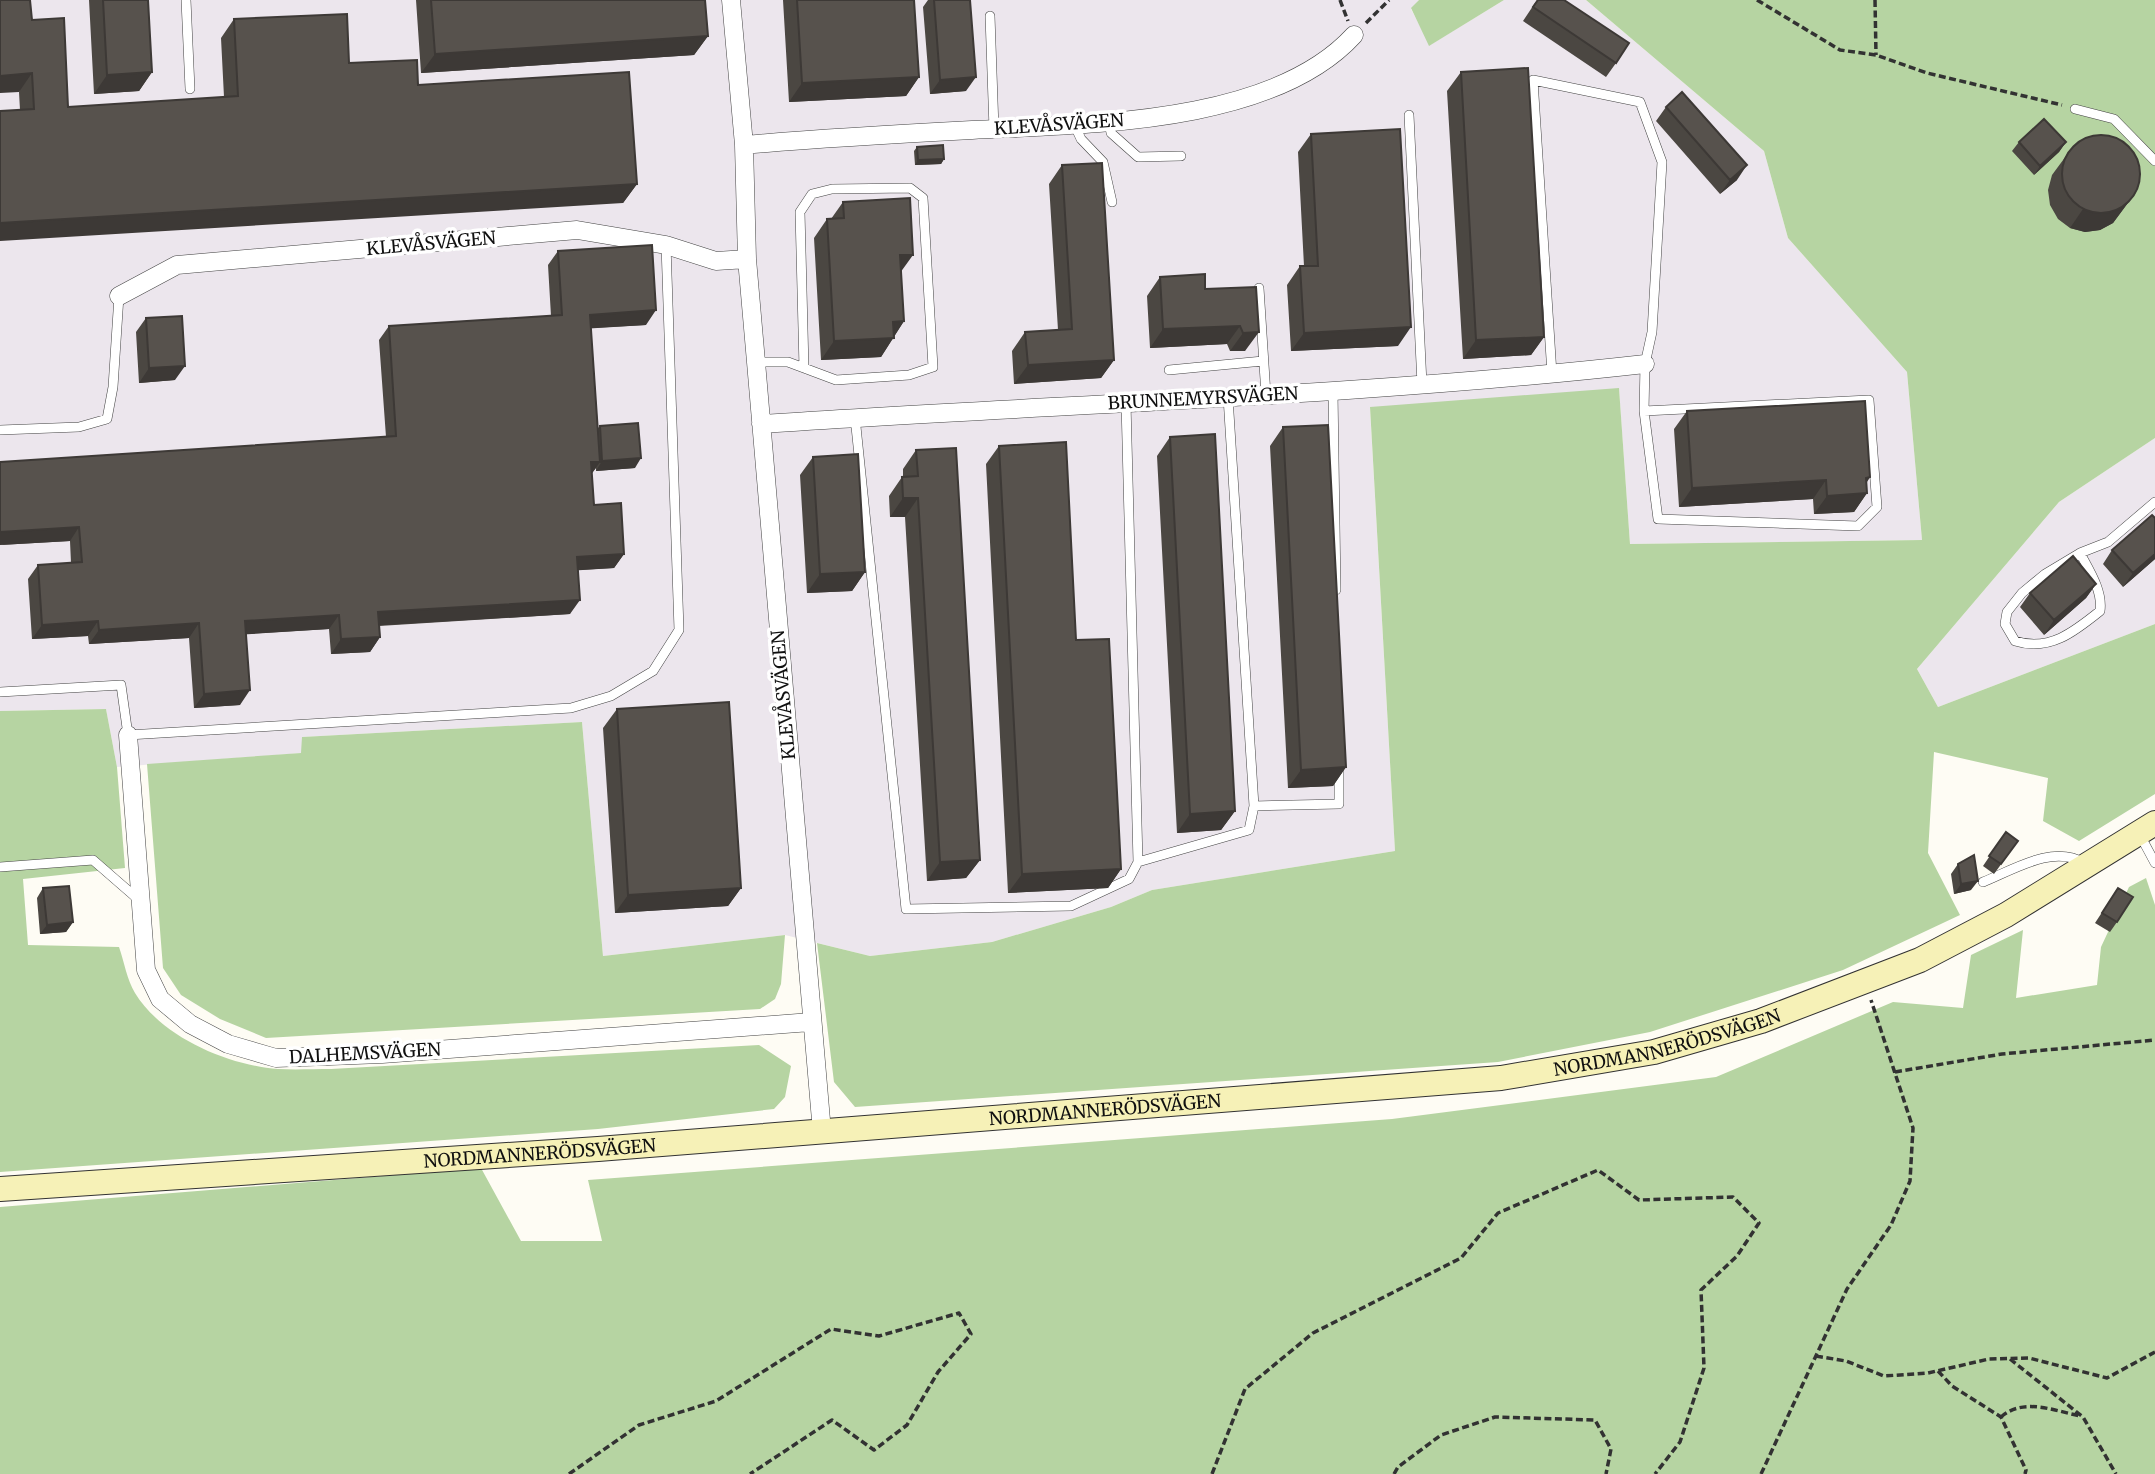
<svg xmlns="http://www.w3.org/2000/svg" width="2155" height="1474" font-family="Merriweather,serif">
	<rect width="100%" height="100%" fill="#fefcf4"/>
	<path fill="#ece6ed" d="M0,0H1419L1411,9L1430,45L1504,0H1586L1764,151L1788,238L1907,372L1922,540L1630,544L1619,389L1370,408L1395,851L1152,890L1111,907L992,942L870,956L785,935L603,956L582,722L302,737V753L117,767L106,709L0,711Z
		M2155,438V624L1938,707L1917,669L2059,502Z"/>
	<path fill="#b6d4a2" d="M1419,0H1504L1429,46L1411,8Z
		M1586,0H2155V438L2059,502L1917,669L1938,707L2155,624V794L2079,841L2043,821L2048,778L1934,752L1928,853L1960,915L1843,970L1650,1032L1498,1062L855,1107L834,1082L817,943L870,956L992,942L1111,907L1152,890L1395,851L1370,407L1619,388L1630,544L1922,540L1907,372L1788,238L1764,151Z
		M106,709L117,767L125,868L23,879L28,945L119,947C124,961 127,980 135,993C162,1037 227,1065 278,1069C295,1070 314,1069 331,1069L759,1045L791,1066L785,1097L774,1109L598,1129L0,1172V711Z
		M582,722L603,956L785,935L781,984L775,999L760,1009L266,1038L220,1019L181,995L163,968L147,764L301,753L302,737Z
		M2146,878L2155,905V1474H0V1207L481,1168L521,1241H602L588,1180L1392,1119L1716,1077L1893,1002L1963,1008L1971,955L2023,930L2016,998L2097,985L2101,947L2129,887Z"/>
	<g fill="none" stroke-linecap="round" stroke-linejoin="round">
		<g stroke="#434343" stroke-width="10">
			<path id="service" d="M186,0L190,89
				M990,16L994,129
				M2075,109L2114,119L2155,161
				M1409,115L1422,384
				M1109,121L1111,133L1138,157L1181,156
				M1074,124L1081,139L1103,162L1112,202
				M1259,288L1266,395
				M756,362H788L836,380L909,375L933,367L923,198L910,188L832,189L812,194L800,212L804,368
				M1169,370L1263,361
				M1552,374L1533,80L1640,102L1662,162L1652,332L1645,364L1644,411L1658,519L1858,526L1877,507L1869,400L1644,411
				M1333,392L1336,590
				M1228,397L1254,806L1339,804V768
				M1126,403L1138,862L1249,830L1254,806
				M855,417L906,909L1071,906L1129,879L1138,862
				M0,430L79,427L107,419L113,387L119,296
				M2080,553C2089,570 2103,591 2100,611C2074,632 2049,652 2015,641L2005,624L2007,612L2022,593L2045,574L2080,553L2108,542L2155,502
				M0,692L121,685L128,735L571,708L611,696L653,671L679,630L666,245
				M2140,835L2155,863
				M0,867L93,860L139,900
				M1983,882C2013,870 2053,844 2084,863"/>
		</g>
		<g stroke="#434343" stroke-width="19">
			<path id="minor" d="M731,0L744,145L747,259L756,362L822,1132
				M744,145C820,138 896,134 972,130C1086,124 1272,125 1354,35
				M119,296L177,265L577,230L666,245L716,261L747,259
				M761,424C1055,404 1352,397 1645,364
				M128,735L146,970L160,999L190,1024L228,1044L276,1058L382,1054L811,1022"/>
		</g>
		<g stroke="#323232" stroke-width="26">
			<g id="secondary">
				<path id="s1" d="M0,1189L598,1149L1501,1078L1654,1052L1761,1021L1920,960L2006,915L2155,823"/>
			</g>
		</g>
		<path stroke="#323232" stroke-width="3.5" stroke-dasharray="7 3.5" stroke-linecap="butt" d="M1340,0L1348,21
			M1757,0L1840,50L1876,55L1927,73L2062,105
			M1875,0L1876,55
			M1366,23L1389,0
			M1895,1072L2002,1054L2155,1040
			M1816,1356L1846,1361L1884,1376L1928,1373L1989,1359L2029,1358L2107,1378L2155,1352
			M2010,1359L2083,1417L2116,1474
			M1938,1371L1952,1386L2001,1417L2026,1470L2025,1474
			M2001,1417C2024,1397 2054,1411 2081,1416
			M569,1474L639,1425L716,1401L831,1329L879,1336L959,1313L971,1334L938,1372L907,1425L874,1450L832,1420L750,1474
			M1212,1474L1245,1389L1313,1333L1461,1258L1498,1213L1598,1170L1639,1200L1733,1197L1759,1223L1737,1256L1701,1290L1704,1368L1680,1442L1655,1474
			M1394,1474L1398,1467L1441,1435L1495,1417L1595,1420L1611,1449L1606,1474
			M1761,1474L1847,1289L1891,1225L1910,1181L1913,1128L1871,1000"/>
		<use href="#service" stroke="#fff" stroke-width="9"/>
		<use href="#minor" stroke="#fff" stroke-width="18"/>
		<use href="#secondary" stroke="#f6f1b7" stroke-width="24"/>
	</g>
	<path fill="#4b4742" d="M89,0H148L152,72L139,91L94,94Z
		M416,0H705L708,36L694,55L421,73Z
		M783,0H914L919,77L906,96L789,102Z
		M928,0H970L966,91L930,94L923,7Z
		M1537,0L1616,63L1606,77L1523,21Z
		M234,19L349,63L418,85L637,184L623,203L20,110L19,92L32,20L68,107L224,97L221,38Z
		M1461,72L1544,337L1531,355L1463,359L1447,91Z
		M1666,107L1737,180L1720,194L1656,121Z
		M1311,134L1398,346L1291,351L1287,285L1300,266H1304L1298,152Z
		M2019,142H2066L2059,152L2034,175L2012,151Z
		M917,147L944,159L941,164L915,165L914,151Z
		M2066,156L2136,192L2113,223L2100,230L2085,232L2070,228L2058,219L2050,205L2048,190L2052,175Z
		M1062,165L1114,360L1101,378L1014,384L1012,351L1025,332L1058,330L1049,184Z
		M843,202L901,272L904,321L881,357L821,360L814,238L827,219H831Z
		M558,251L646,325L591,328L598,428L600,426L635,468L596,471V468L592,473L594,505L624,554L614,568L578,570L570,614L379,626L380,637L370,652L331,654L329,629L246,634L240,705L194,708L189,638L89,644L88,636L32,639L28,579L38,565L71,563L70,541L0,545L386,437L379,340L389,326L551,316L548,265Z
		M1160,277L1205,289L1256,287L1245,351H1230L1227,344L1150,348L1147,296Z
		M146,318L175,380L139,383L136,332Z
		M1687,411L1870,477L1867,482V493L1854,512L1814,514L1813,499L1679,507L1674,429Z
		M1283,427L1346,767L1333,786L1288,788L1270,446Z
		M1170,437L1235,811L1221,830L1177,833L1157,456Z
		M999,446L1121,869L1108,888L1008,893L986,464Z
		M916,450L980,860L966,878L927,881L905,517H890L889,496L902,477H903V469Z
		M813,457L865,572L852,591L807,593L800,475Z
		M2155,518V559L2123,587L2103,564L2112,550Z
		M2096,584L2086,598L2044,635L2020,607L2030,593Z
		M617,709L741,888L728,906L615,913L603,728Z
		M2006,832L2018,841L1994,874L1983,866Z
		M1958,864L1971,890L1954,894L1951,874Z
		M43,888L73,922L66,932L40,934L37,898Z
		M2118,888L2117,922L2110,932L2095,923Z"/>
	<path fill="#3d3936" d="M708,36L694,55L421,73L435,54Z
		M152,72L139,91L94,94L107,75Z
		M32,73L19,92L0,93V76Z
		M919,77L906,96L789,102L802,83Z
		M976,77L966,91L930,94L940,80Z
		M2066,142L2059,152L2034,175L2040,166Z
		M944,159L941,164L915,165L918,160Z
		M1747,165L1737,180L1720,194L1730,180Z
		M637,184L623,203L0,241V223Z
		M2136,192L2113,223L2100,230L2085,232L2070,228L2083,209Z
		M900,255H913L900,273Z
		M656,310L646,325L581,329L590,315Z
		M904,321L881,357L821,360L834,341L893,322Z
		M1240,326L1227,344L1150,348L1163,329Z
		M1411,327L1398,346L1291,351L1304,333Z
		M1259,332L1245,351H1230L1243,333Z
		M1544,337L1531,355L1463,359L1476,340Z
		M1114,360L1101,378L1014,384L1028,365Z
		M185,366L175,380L139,383L149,368Z
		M641,458L635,468L596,471L602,461Z
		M591,462H600L590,476Z
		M1870,477L1858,494L1867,493L1854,512L1814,514L1827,496L1866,478Z
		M1826,480L1813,499L1679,507L1692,488Z
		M903,498H918L905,517H890Z
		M79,527L70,541L0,545V532Z
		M624,554L614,568L567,571L577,557Z
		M2155,554V559L2123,587L2133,573Z
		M865,572L852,591L807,593L820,574Z
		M2096,584L2086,598L2044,635L2054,620Z
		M580,600L570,614L368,626L378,612Z
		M339,615L329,629L235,635L245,621Z
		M98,621L88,636L32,639L42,625Z
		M199,623L189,638L89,644L99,630Z
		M380,637L370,652L331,654L341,639Z
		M250,690L240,705L194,708L204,694Z
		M1346,767L1333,786L1288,788L1301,770Z
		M1235,811L1221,830L1177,833L1190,814Z
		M980,860L966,878L927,881L940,862Z
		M1121,869L1108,888L1008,893L1022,874Z
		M1978,881L1971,890L1954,894L1961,884Z
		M741,888L728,906L615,913L628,895Z
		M73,922L66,932L40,934L47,925Z"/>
	<path fill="#57524d" stroke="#3d3936" stroke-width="2" d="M0,0H30L32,20L64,18L68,107L238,96L234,19L347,14L349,63L417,60L418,85L629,72L637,184L0,223V111L34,109L32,73L0,76Z
		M103,0H148L152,72L107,75Z
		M431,0H705L708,36L435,54Z
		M797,0H914L919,77L802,83Z
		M934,0H970L976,77L940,80Z
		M1538,0H1564L1629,43L1616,63L1533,7Z
		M1528,68L1544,337L1476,340L1461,72Z
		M1682,92L1747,165L1730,180L1666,107Z
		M2044,119L2066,142L2040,166L2019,142Z
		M1400,129L1411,327L1304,333L1300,266H1318L1311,134Z
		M2062 174a39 39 0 1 1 78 0a39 39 0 1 1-78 0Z
		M943,145L944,159L918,160L917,147Z
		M1102,163L1114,360L1028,365L1025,332L1072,329L1062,165Z
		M910,198L913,255H900L904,321L893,322L894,338L834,341L827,219L844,218L843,202Z
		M652,245L656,310L590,315L600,462H591L594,505L621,503L624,554L577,557L580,600L378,612L380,637L341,639L339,615L245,621L250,690L204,694L199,623L99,630L98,621L42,625L38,565L82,562L79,527L0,532V462L396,436L389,326L562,315L558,251Z
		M1205,274V289L1256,287L1259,332L1243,333L1240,326L1163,329L1160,277Z
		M182,316L185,366L149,368L146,318Z
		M1865,401L1870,477L1866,478L1867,493L1827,496L1826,480L1692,488L1687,411Z
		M638,423L641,458L602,461L600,426Z
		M1328,425L1346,767L1301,770L1283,427Z
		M1215,434L1235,811L1190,814L1170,437Z
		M1066,442L1076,640L1109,639L1121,869L1022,874L999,446Z
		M956,448L980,860L940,862L918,498H903L902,477L918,476L916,450Z
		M858,454L865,572L820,574L813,457Z
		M2152,515L2155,518V554L2133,573L2112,550Z
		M2073,556L2096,584L2054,620L2030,593Z
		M729,702L741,888L628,895L617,709Z
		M2006,832L2018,841L2001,864L1989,856Z
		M1974,855L1978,881L1961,884L1958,864Z
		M69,886L73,922L47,925L43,888Z
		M2118,888L2133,897L2117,922L2102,913Z"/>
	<g text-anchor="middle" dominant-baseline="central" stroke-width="7" stroke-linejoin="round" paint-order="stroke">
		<g font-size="18" fill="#101010" stroke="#fff">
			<text transform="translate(1059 124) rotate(-4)">KLEVÅSVÄGEN</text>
			<text transform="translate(431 243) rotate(-5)">KLEVÅSVÄGEN</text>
			<text transform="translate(1203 398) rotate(-3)">BRUNNEMYRSVÄGEN</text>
			<text transform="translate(783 695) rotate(-95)">KLEVÅSVÄGEN</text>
			<text stroke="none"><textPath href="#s1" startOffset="1675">NORDMANNERÖDSVÄGEN</textPath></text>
			<text transform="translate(365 1053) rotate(-3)">DALHEMSVÄGEN</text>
			<text stroke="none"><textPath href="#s1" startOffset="1108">NORDMANNERÖDSVÄGEN</textPath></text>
			<text stroke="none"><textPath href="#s1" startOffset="541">NORDMANNERÖDSVÄGEN</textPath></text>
		</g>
	</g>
</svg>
